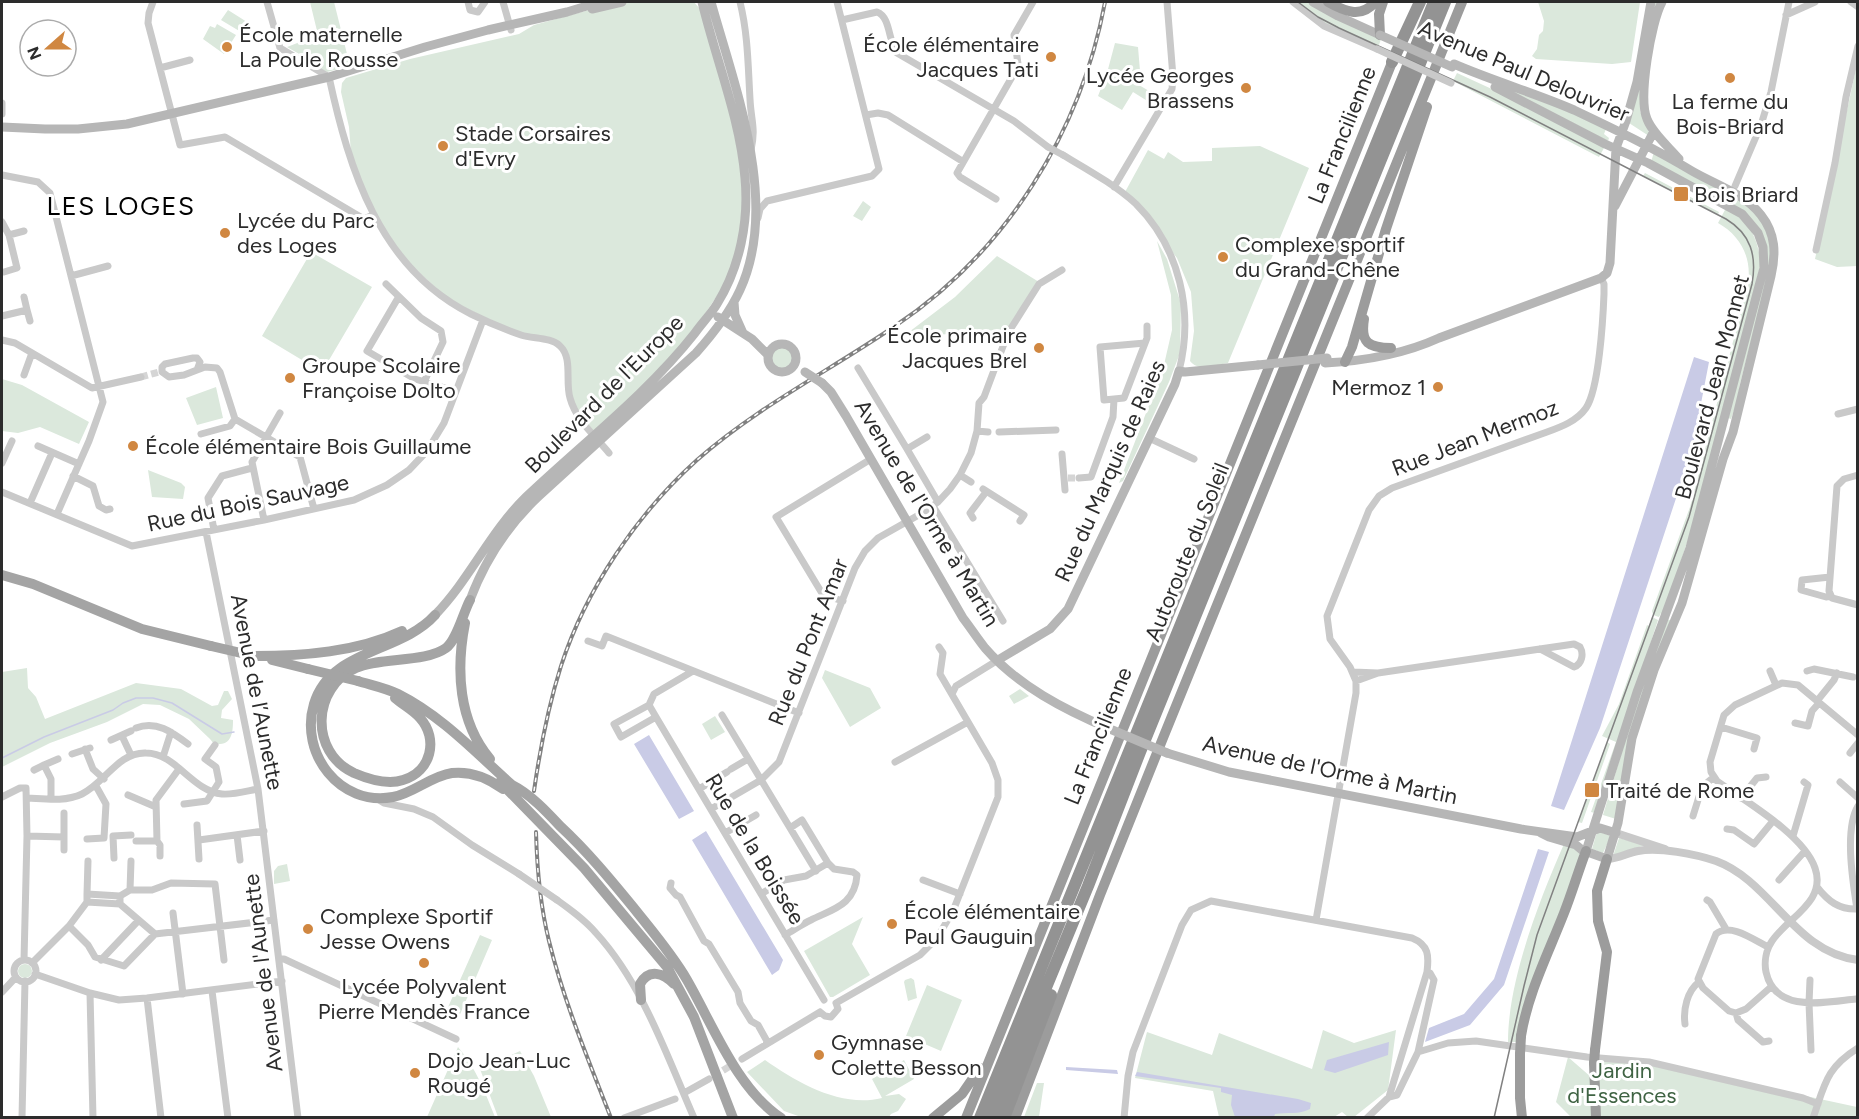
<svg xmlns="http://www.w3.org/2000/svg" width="1859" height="1119" font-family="Figtree,sans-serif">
	<rect width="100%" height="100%" fill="#fff"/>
	<path fill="#dbe8dc" d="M310,2H334L350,66L327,72L318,68L315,63L287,47L318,35Z
		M619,2H694L700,9L728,97L746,198L732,273L679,353L594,435L573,407L567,369L560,345L524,336L449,300L395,250L352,166L349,127L341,92L342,83L346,78L410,59L519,34L534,25Z
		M1296,2H1309L1323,12L1381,39L1378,48L1321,21Z
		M1538,2H1640L1631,62L1612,64L1536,59L1532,56L1537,49L1539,35L1543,31L1544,21Z
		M1654,2H1658L1640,95V111L1649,132V136L1629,123Z
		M228,10L247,22L241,32L221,20Z
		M217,24L236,35L224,54L203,39L210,26L215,28Z
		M1115,43L1138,47L1140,71L1134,82L1154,94L1149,102L1133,92L1122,110L1098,96L1107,73Z
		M1857,64V266L1837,267L1815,259Z
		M1457,73L1546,114L1604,148L1599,157L1453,81Z
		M1499,85L1572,112L1606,129L1604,134L1609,138L1608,141Z
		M1260,146L1309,168L1228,363C1216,365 1198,372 1190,361L1194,331L1191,292L1177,258L1125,192L1148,150L1164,159L1168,152L1183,162L1212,161V148Z
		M1654,152L1729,194L1725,201L1651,162Z
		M1645,173L1719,212L1718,215L1643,176Z
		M1732,195L1739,199L1761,220L1770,239V268L1740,384L1737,402L1731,419L1728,418L1764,279L1758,227L1746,213L1729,202Z
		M863,201L871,207L862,221L853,216Z
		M1726,208C1750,222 1757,236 1761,263L1694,522L1663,614L1661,613L1659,617L1653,615L1652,611L1690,507L1748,284C1752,258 1741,236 1718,223Z
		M1157,241L1167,259L1181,304L1180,353L1169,382L1123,481L1119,483L1163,369L1172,330L1171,295Z
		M311,252L372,287L322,372L262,336Z
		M997,256L1039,282L1010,329L911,337L909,332L955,297Z
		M771 358a11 11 0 1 1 22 0a11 11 0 1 1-22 0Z
		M2,379L22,385L89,422L79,444L40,427L18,433L2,431Z
		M216,387L223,418L197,425L186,398Z
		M148,470L181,483L185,487L183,499L152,497Z
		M1652,617L1658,620L1595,813L1591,812L1616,742L1602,736L1619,704L1647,625L1649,626Z
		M1667,619L1672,621L1652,670L1616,819L1603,815L1633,715Z
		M27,668L28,688L36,697L45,719L136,683L181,689L212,706L218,705L224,691H228L232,699L222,710L221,718L233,720C233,735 231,746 214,744L210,739L189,719L160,705L143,704L107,722L50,743L2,767V672Z
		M825,670L870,688L881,708L850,727L822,678Z
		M1020,689L1029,696L1014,704L1009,696Z
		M715,716L725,732L711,740L702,724Z
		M1607,742L1610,744L1582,823L1578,822Z
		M1599,832L1609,835L1610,838L1603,853L1592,849L1596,835Z
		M1619,838L1645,845L1613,856Z
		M1564,844L1578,850L1580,856L1518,1042H1508C1508,980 1539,901 1564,844Z
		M287,864L290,881L274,884V871L278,866Z
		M863,917L852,944L870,975L833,997H830L804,951Z
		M480,935L492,940L458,1019L445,1014Z
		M18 971a7 7 0 1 1 14 0a7 7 0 1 1-14 0Z
		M911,978L914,980L917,998L908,1001L904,982L905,980Z
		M927,985L962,1000L941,1051L906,1036Z
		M1323,1030L1354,1043L1396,1030L1388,1090L1354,1117H1348L1342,1112L1334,1117H1219L1213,1091L1135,1078L1147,1032L1212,1055L1219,1033L1312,1069Z
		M458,1047C476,1068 485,1092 495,1117H427Z
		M520,1051L534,1076L551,1117H498L480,1069Z
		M1568,1057L1599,1084V1058L1649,1062L1857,1107V1117H1571L1556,1102Z
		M765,1060C798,1083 841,1108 882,1098L872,1079L904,1060L914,1079L885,1096L899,1094L906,1099L898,1111L891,1114L889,1117H801L784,1111L747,1072Z
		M1037,1083H1044L1039,1117H1024Z"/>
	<path fill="#c9cbe6" d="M1694,357L1709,362L1692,450L1600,728L1564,810L1551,806Z
		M649,735L694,811L679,819L634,744Z
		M706,831L783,960L779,970L772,975L692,840Z
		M1538,849L1549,852L1504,985L1470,1025L1425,1042L1429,1028L1464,1014L1494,979Z
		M1389,1042L1388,1055L1335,1073L1324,1070L1327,1060Z
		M1066,1067L1117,1070L1118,1074L1066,1070Z
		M1137,1072L1298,1099L1311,1103L1310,1109C1299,1115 1287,1112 1275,1114L1274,1117H1235L1231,1105L1232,1095L1221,1092V1088L1135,1076Z"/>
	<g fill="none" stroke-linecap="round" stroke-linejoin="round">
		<path stroke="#c9cbe6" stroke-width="1.5" d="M2,758L44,737L113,710L123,703L136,698H153L172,703L222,734L234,732"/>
		<path stroke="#d5d5d5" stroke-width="7" stroke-dasharray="7 3.5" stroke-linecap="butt" d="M141,377L159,372
			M1068,478H1079
			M714,1076L735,1063"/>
		<path stroke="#c9c9c9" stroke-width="7" d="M153,2L149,13L148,23L180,145L225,137L364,219L373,215
			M267,2L280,48L329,77C349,169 379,268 471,314C487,322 504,329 521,335C533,339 551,337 560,346C573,358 565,382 570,398C576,420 595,436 609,453
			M468,2L470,10L478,12L485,2
			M503,2L511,30
			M740,2C748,34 748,66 750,99C751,121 756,128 751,150
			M1293,2L1324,26L1377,49
			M1851,2L1858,7
			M1786,15L1815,2
			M842,20L877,12C891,17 888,42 897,53L1014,121L1048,147
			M160,68L190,60
			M2,103V114
			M866,115L878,113L888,115L962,161
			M1063,155C1088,170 1114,184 1136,204C1180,248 1194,312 1179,371
			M2,175L38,182L50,193L103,402L89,441L57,514
			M1735,186L1761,125L1771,92L1789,2
			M1114,187L1172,89L1173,77L1167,2
			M996,199L960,177L957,173L1016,70L1018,64L1014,35L1033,2
			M758,218L760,209L767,201L872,176L879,169L837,2
			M2,222L9,235L17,268L4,272
			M9,235L24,231
			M1816,250L1835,163L1846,97L1858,46
			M71,276L108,266
			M386,284L421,318L441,331L443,342L424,382
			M24,297L27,310
			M398,298L367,351L415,379L455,391
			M2,316L27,310L30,321
			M2,340L15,343L92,388L141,377
			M1145,343L1100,347L1104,400L1124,398L1147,338V326
			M193,358H197L200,362L197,370L184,375L169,377L162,372V367L165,364Z
			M858,368L907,449
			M197,370L205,367L217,368L220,372L235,419L300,457L314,509
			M24,375L32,353
			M1838,414L1858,409
			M977,431L988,432
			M999,432L1056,430
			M201,434L230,426L235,419
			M927,437L907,449L938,502
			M1149,438L1194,459
			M38,446L79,464
			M1062,454L1065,490
			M2,463L12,441
			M960,475L971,482
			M1858,475L1844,479L1837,486L1829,591L1832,598L1858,605
			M73,476L93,486L99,506L106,510L110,509
			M1079,478L1091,477L1113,417L1114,399
			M983,489L1024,515L1020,521
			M2,492L132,546L264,520L354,500L387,485L409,470L427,451L444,423L483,320
			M30,503L52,453
			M933,506L1003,621
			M973,518L970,513L986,492
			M264,520L252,462L280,413
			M214,530L208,498L222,476L252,468
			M206,532L258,789L298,1118
			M1830,577L1802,580L1801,590L1826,597L1831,596
			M843,601L823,595L776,517L871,459
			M588,641L602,646L606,636L799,713
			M1770,671L1776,685
			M1807,671L1814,669L1853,677
			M1353,672L1378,673L1356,681
			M1378,673L1574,644L1580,647C1584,654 1582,664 1574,667L1540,649
			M952,694L956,686L998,660
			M1817,701L1834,680L1837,673
			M649,705L656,717L621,737L614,724Z
			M649,705L654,694L693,671
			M722,715L816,871
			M656,717L824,1000
			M1795,723L1808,726L1812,711L1819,703
			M1721,727L1757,738L1754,749
			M136,728C156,720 172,732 188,744
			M122,736L131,755
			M111,740L131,731
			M85,749L93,769L104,779
			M1850,753L1858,743
			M72,754L90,748
			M163,757L171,732
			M895,762L968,722
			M44,765L58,759
			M731,769L748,759
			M34,770L44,765L51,779V799
			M1840,782L1858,798
			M699,789L727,772
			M128,795L156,807
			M2,797L20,788H26L27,836L24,960
			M28,798C46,799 65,802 82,794C105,783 118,752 146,753C176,753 192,791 222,794C233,795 247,791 258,789
			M376,798L384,803L414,809L433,817L472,845L519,874
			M1741,798L1757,778L1766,777
			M184,804L207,801L219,782L216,767L205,759L215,745
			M711,809L761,780L779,762L855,568L865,551L878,538L924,512L938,502L950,489L960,475L971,453L977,431L979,403L984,397L1008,333L1039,284L1062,270
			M1693,816L1702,787L1714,777
			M197,825L199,859
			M1727,829L1734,830L1754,844L1773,821
			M725,833L756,815
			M237,835L240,860
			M27,836L64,837
			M1793,836L1808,785L1804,782
			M87,839L104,838L106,804L96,786
			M199,840L264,831
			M136,841H157
			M64,850V813
			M160,856V845L157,841L156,800L179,769
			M114,858L113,836L131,835
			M923,880L960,894
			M1779,880L1805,851
			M671,883L670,888L676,895L680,897L704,941L709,944L738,992L740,1003L751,1021L758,1025L768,1043
			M1817,887C1828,901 1839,910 1858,909
			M130,890H152L171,883L215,884L224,960
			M87,894L88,861
			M761,894L784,880L806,876L828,863
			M120,896L130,890L131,861
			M557,900C571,910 585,920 596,933C642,983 667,1056 694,1118
			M1707,900L1710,902L1726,929
			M120,904L87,902V894L120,896V904L155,934L274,920
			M1857,909C1853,883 1844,829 1858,806
			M173,913L183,994
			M1316,920L1356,693V681L1350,667L1330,639L1327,616L1369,510L1379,496L1392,488L1547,432C1561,427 1577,421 1586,408C1599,389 1603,319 1604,294V284L1601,278
			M69,926L88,945L95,957L124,966L155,934
			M785,935C794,930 802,924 811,920C833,909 855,905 857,875L853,872L834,869L828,863L802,820L790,828
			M1768,947C1754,940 1730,922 1716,934L1698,979L1703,988L1729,1011L1736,1013L1746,1009L1772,986
			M279,959H284L456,1039
			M101,960L138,921
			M14 971a11 11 0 1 1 22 0a11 11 0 1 1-22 0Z
			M32,963L69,926L87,902
			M35,974L90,993L119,1000L147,998L282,981
			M1810,980L1809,1003L1811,1050
			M212,991L228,1118
			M2,992L16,977
			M90,993L93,1118
			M147,998L161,1118
			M1856,999C1826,1002 1775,1014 1766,972C1764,962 1766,950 1772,941C1787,918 1827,902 1815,868C1804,835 1745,801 1717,781L1711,772L1710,762L1724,715L1735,705L1782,683L1798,685L1858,735
			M836,1003L920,955L937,938L953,911L998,797V780L992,763L940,674L943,653L939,647
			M820,1012L825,1016L831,1017L838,1009L836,1003
			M1736,1013L1738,1020L1763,1042L1769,1041
			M1685,1024C1683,1010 1687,991 1699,982
			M1418,1052L1448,1043L1476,1041L1587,1057L1649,1062L1803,1098L1818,1104
			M742,1059L820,1012
			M684,1093L709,1079
			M1389,1097L1397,1095L1418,1052L1434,980L1430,973L1427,972
			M22,1118L25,981
			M624,1118L675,1099
			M1124,1118L1128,1076L1133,1052L1182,925L1191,910L1211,901L1412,938C1429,945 1429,956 1427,972L1389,1097L1367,1118
			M1813,1118C1825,1084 1826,1068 1858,1048"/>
		<path stroke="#c9c9c9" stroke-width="8" d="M1616,833L1665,849
			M1607,859C1618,859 1627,853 1638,851C1659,847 1695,854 1716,861C1771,881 1795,953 1858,960"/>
		<path stroke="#b6b6b6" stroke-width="9" d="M1313,2L1338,16L1380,35
			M1662,2C1651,22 1638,98 1647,119C1653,134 1669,147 1679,159
			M592,9L622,2
			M1454,64C1493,81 1535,93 1574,110C1614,129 1654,148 1692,171C1716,185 1744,193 1761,215C1776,234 1776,254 1771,276L1733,432L1723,459L1682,603L1654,670L1632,738L1618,823L1607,859L1582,850L1576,845L1549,837L1541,833
			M1495,87L1605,144L1648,163L1742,214L1758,233L1763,247L1764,268L1759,286L1690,548L1637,692L1586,851
			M2,127L45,129H78L127,124L329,77L425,47L488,30L567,12L600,2
			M1615,206L1654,131
			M734,302L735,315L743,333
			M718,317L752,339L768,355
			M768 358a14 14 0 1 1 28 0a14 14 0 1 1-28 0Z
			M1325,363C1364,361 1404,354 1439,338L1601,278L1607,273L1610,263L1616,148L1626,121L1637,82L1651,2
			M822,383L831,392L846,416L963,618C970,627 977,638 985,648C1018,686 1065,710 1110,729
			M470,600C485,560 508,525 539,496L696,353C713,334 729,314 740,290C780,203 735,88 711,2
			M435,615C470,579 490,532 526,497C583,443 647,394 695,333C702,323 711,314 717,304C740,267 749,221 745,178C740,118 716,60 702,2
			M998,660L1050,629L1068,609L1175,384L1179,371L1185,372L1258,365
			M1167,753L1229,772L1521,829L1577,837L1600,828L1616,833"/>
		<path stroke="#a4a4a4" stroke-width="10" d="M2,575L33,584L142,629L211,646
			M435,615C401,653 330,649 314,704C299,753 340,807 393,797C414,793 431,776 452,773C471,771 488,778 503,789
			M465,623C456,669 458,721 490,759
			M254,656C303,656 357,652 402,631
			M272,660L308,669
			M358,681C371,685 386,688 398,694C442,716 476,753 512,785C530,794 546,811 560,826C587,851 610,879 633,907C652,931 672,954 687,980C713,1025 737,1089 781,1118
			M395,698C403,705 413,710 420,718C439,739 431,772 403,780C388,785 368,779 354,773C309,752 312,687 356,668C381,657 425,663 446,648C457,640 463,613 470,600
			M500,782L584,868L667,967L694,1017L733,1118
			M641,1000L640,984C649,968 663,973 674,984"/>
		<path stroke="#9c9c9c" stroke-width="10" d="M1328,2C1344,11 1361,19 1375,2
			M1380,35L1379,14L1383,2
			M1364,319C1360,343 1369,348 1391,348
			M1345,362L1352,347L1386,229L1427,107
			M1521,1036C1528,993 1548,954 1564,913C1572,893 1578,872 1586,851
			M1595,1050L1607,952L1598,921L1597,891L1607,859
			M1520,1054V1098L1522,1118
			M1594,1063L1596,1118
			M933,1118L962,1094L980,1068
			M966,1118L1395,55
			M1015,1118L1100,895L1163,738L1462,2"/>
		<path stroke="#939393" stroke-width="12" d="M1392,62L1420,2
			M980,1118L1434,2
			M992,1118L1088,886L1140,752L1445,2
			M1004,1118L1051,995"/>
		<path stroke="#818181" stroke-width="1.5" d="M1298,2L1318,17L1339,28L1490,97L1726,219C1751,234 1757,256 1752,284L1689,517L1537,935L1524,986L1494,1118"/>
		<g stroke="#818181" stroke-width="4">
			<path id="rail" d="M534,791C540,749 548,707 561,666C586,589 637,514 697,460C757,407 829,371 895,326C1006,252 1081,132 1105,2
				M536,832C537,869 540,905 549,941C564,1002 588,1059 611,1118"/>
		</g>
		<use href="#rail" stroke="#fff" stroke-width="1.5" stroke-dasharray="4.5" stroke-linecap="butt"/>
		<path stroke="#c9c9c9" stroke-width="7" d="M1377,49L1451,83
			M1048,147L1063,155
			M519,874L557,900"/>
		<path stroke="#b6b6b6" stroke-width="9" d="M1380,35L1452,67
			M1258,365L1327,358
			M805,372L822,383
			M1110,729L1167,753"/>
		<path stroke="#a4a4a4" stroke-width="10" d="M211,646L254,656
			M308,669L358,681"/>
		<path stroke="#9c9c9c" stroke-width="10" d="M1520,1054L1521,1036
			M1594,1063L1595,1050"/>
	</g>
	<g fill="#d08741" stroke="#fff" stroke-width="2">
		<circle cx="227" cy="47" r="6"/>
		<circle cx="1051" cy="57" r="6"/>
		<circle cx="1730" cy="78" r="6"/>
		<circle cx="1246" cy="88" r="6"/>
		<circle cx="443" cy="146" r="6"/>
		<rect x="1673" y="186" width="16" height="16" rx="3"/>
		<circle cx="225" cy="233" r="6"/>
		<circle cx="1223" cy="257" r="6"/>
		<circle cx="1039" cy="348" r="6"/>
		<circle cx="290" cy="378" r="6"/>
		<circle cx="1438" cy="387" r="6"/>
		<circle cx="133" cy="446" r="6"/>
		<rect x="1584" y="782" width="16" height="16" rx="3"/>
		<circle cx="892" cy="924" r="6"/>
		<circle cx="308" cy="929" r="6"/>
		<circle cx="424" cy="963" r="6"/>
		<circle cx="819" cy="1055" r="6"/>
		<circle cx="415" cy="1073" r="6"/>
	</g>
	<g text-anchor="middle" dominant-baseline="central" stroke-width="6" stroke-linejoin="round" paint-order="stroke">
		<g font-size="22" fill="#2c2c2c" stroke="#fff" text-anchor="start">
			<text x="239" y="34">École maternelle<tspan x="239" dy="25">La Poule Rousse</tspan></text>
			<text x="1039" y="44" text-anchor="end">École élémentaire<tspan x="1039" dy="25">Jacques Tati</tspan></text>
			<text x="1234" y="75" text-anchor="end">Lycée Georges<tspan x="1234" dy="25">Brassens</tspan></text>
			<text x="1730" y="101" text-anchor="middle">La ferme du<tspan x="1730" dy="25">Bois-Briard</tspan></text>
			<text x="455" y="133">Stade Corsaires<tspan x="455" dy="25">d'Evry</tspan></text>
			<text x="1694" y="194">Bois Briard</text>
			<text x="237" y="220">Lycée du Parc<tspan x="237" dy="25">des Loges</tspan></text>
			<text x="1235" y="244">Complexe sportif<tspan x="1235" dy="25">du Grand-Chêne</tspan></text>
			<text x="1027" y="335" text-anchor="end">École primaire<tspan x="1027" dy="25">Jacques Brel</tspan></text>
			<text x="302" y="365">Groupe Scolaire<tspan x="302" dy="25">Françoise Dolto</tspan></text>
			<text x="1426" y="387" text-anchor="end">Mermoz 1</text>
			<text x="145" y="446">École élémentaire Bois Guillaume</text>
			<text x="1606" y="790">Traité de Rome</text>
			<text x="904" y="911">École élémentaire<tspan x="904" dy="25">Paul Gauguin</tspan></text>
			<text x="320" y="916">Complexe Sportif<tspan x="320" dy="25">Jesse Owens</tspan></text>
			<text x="424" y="986" text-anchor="middle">Lycée Polyvalent<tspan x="424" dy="25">Pierre Mendès France</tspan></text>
			<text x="831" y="1042">Gymnase<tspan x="831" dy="25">Colette Besson</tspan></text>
			<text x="427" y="1060">Dojo Jean-Luc<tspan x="427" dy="25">Rougé</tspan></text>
		</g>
		<g font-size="22" fill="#2c2c2c" stroke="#fff">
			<text transform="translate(1524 71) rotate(23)">Avenue Paul Delouvrier</text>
			<text transform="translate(1342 135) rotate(-68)">La Francilienne</text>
			<text transform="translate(1712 387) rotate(-75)">Boulevard Jean Monnet</text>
			<text transform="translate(604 394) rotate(-45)">Boulevard de l'Europe</text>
			<text transform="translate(1475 438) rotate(-21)">Rue Jean Mermoz</text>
			<text transform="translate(1110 471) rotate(-66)">Rue du Marquis de Raies</text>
			<text transform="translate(248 503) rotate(-12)">Rue du Bois Sauvage</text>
			<text transform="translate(927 513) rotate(59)">Avenue de l'Orme à Martin</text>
			<text transform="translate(1187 552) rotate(-68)">Autoroute du Soleil</text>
			<text transform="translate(808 642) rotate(-68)">Rue du Pont Amar</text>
			<text transform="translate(257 692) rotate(79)">Avenue de l’Aunette</text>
			<text transform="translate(1098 736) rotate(-68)">La Francilienne</text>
			<text transform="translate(1330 770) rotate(12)">Avenue de l'Orme à Martin</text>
			<text transform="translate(755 849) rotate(59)">Rue de la Boissée</text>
			<text transform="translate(263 973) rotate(-97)">Avenue de l'Aunette</text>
		</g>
		<g font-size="22" fill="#3f6343" stroke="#fff">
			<text x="1622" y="1070">Jardin<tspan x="1622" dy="25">d'Essences</tspan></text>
		</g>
		<g font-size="26" letter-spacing="1.5" fill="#000" stroke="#fff">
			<text x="121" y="206">LES LOGES</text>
		</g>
	</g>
	<rect width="1859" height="1119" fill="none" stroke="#2c2c2c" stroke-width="6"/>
	<g transform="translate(48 48) rotate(249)"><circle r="28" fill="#ffffff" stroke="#ababab" stroke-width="1.5"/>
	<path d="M0-4.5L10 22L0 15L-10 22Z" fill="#d08741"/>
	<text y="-9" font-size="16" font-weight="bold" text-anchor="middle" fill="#2c2c2c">N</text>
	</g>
</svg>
